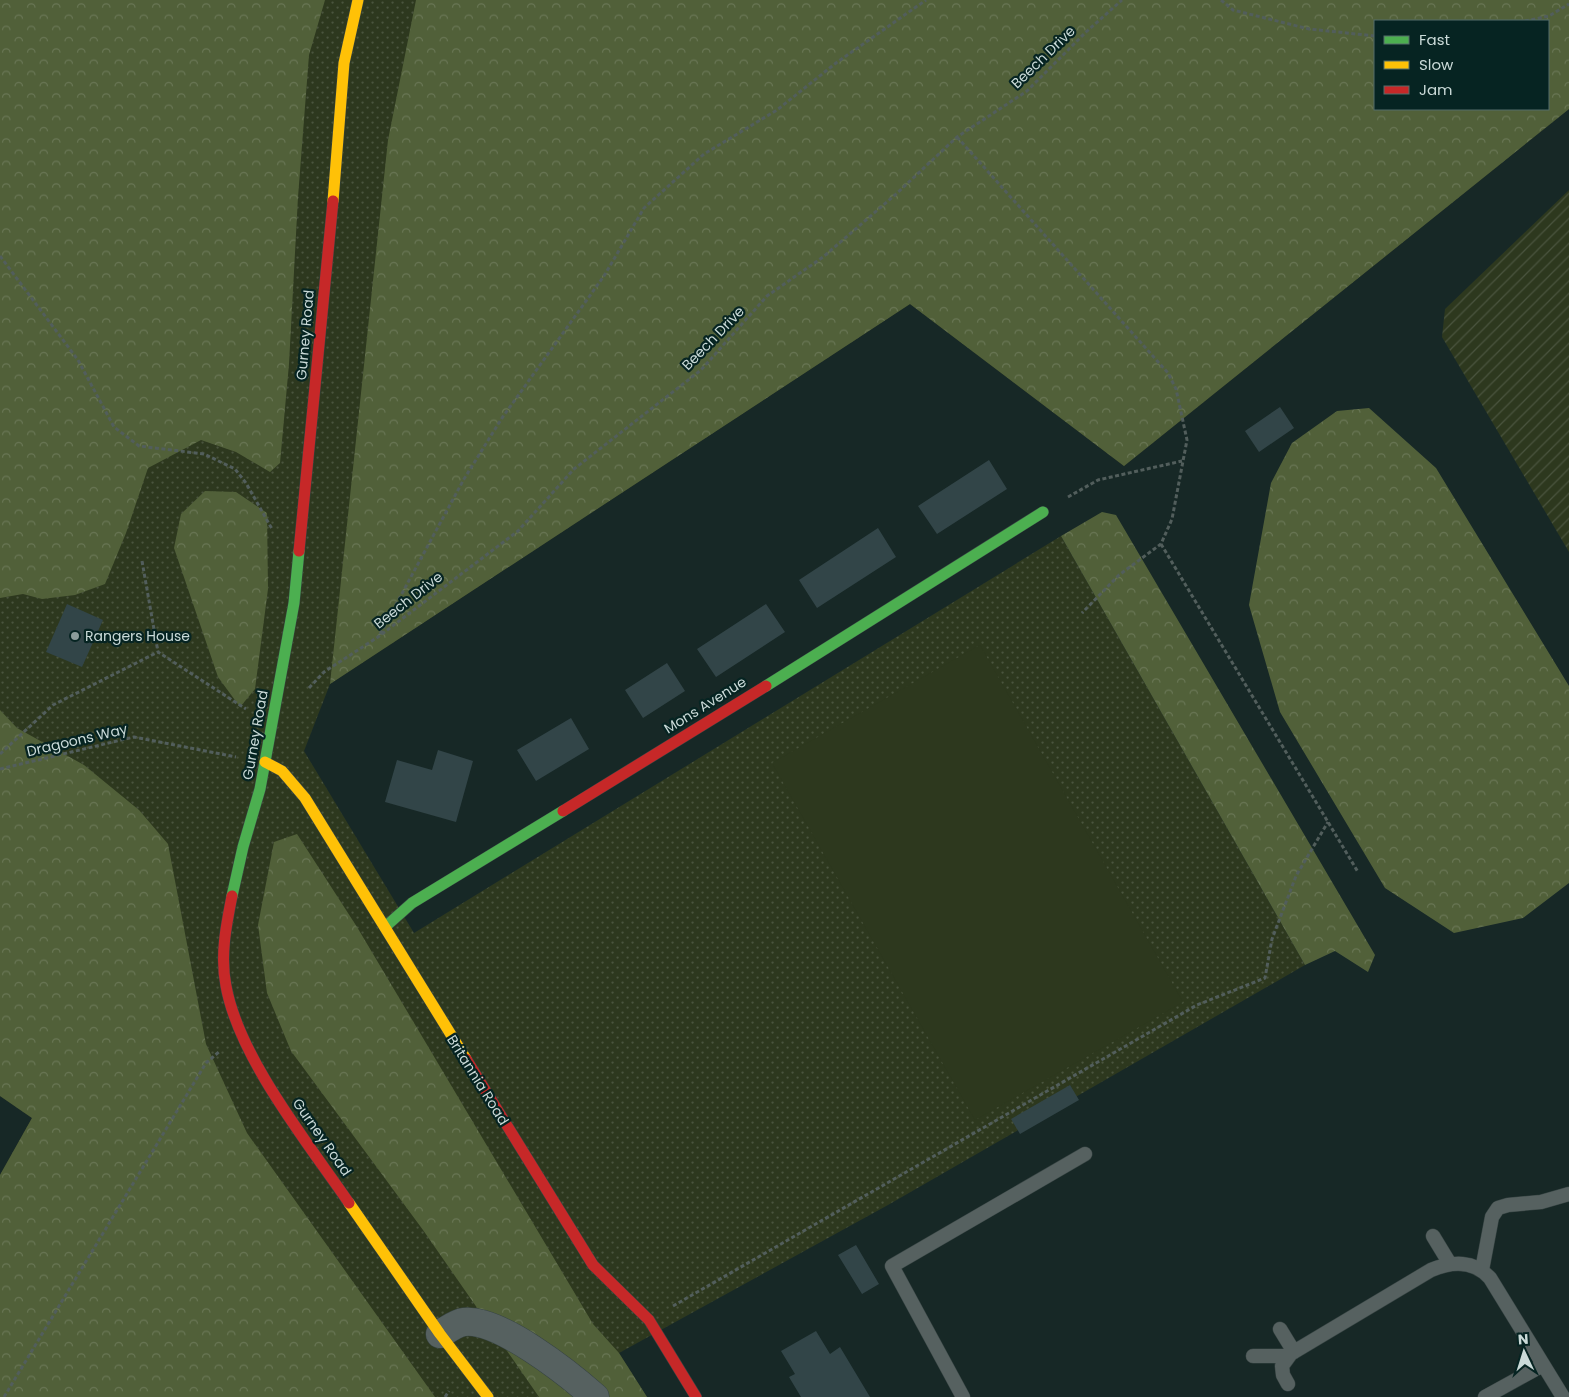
<svg xmlns="http://www.w3.org/2000/svg" width="1569" height="1397" font-family="Poppins,sans-serif">
	<defs>
		<pattern id="grass-dots" width="8" height="8" patternUnits="userSpaceOnUse" patternTransform="scale(1.25)"><rect width="8" height="8" fill="#2d381e"/><path d="M2 2h.1M6 6h.1" fill="none" stroke="#4a543e" stroke-width="1.8" stroke-linecap="round"/></pattern>
		<pattern id="forest-crowns" width="20" height="18" patternUnits="userSpaceOnUse" patternTransform="scale(1.25)"><rect width="20" height="18" fill="#516039"/><path d="M2 6a3 3 0 1 1 6 0M12 15a3 3 0 1 1 6 0" fill="none" stroke="#697655"/></pattern>
		<pattern id="garden-furrows" width="10" height="10" patternUnits="userSpaceOnUse" patternTransform="scale(1.25)"><rect width="10" height="10" fill="#2d381e"/><path d="M-1 1l2-2M0 10L10 0M9 11l2-2" fill="none" stroke="#4a543e"/></pattern>
	</defs>
	<rect width="100%" height="100%" fill="#172826"/>
	<path fill="url(#grass-dots)" fill-rule="evenodd" d="M0,0H1569V109L1124,466L910,304L330,684L304,751L414,933L1061,536L1305,965L888,1205L619,1353L647,1397H0V1175L32,1118L0,1096ZM1375,21H1548V109H1375Z"/>
	<path fill="url(#forest-crowns)" fill-rule="evenodd" d="M0,0H325L309,55L298,197L289,364L280,463L270,472L236,452L201,440L148,468L126,533L105,584L75,595L42,599L23,594L0,598Z
		M416,0H1569V109L1124,466L910,304L330,684L388,140ZM1375,21H1548V109H1375Z
		M1369,408L1436,468L1569,686V883L1523,918L1454,933L1385,888L1280,712L1249,605L1271,483L1292,443L1337,411Z
		M205,491L236,492L267,513L268,589L255,689L240,707L218,677L174,548L181,514Z
		M1102,512L1116,515L1375,955L1368,972L1335,951L1305,965L1061,536Z
		M0,710L17,728L84,765L139,810L168,844L206,1044L247,1133L435,1397H0V1175L32,1118L0,1096Z
		M297,834L357,927L593,1324L619,1353L647,1397H539L423,1230L291,1051L267,993L258,925L274,842Z"/>
	<path fill="url(#garden-furrows)" d="M1569,190V552L1442,337L1445,309Z"/>
	<path fill="#2d381e" d="M980,645L1183,1002L975,1120L772,763Z"/>
	<path fill="#324548" d="M1280,407L1294,428L1259,452L1245,431Z
		M989,460L1007,489L937,534L918,506Z
		M878,528L896,557L817,608L799,580Z
		M67,604L103,620L82,667L46,652Z
		M766,604L785,632L716,677L697,649Z
		M667,663L685,691L643,718L625,690Z
		M571,718L589,749L536,781L517,750Z
		M438,750L473,761L456,822L385,802L397,760L432,770Z
		M1070,1085L1079,1100L1020,1134L1011,1119Z
		M856,1245L879,1284L862,1294L838,1255Z
		M816,1331L830,1354L840,1347L870,1397H801L789,1377L795,1374L781,1351Z"/>
	<g fill="none" stroke-linecap="round" stroke-linejoin="round">
		<g stroke="#374443" stroke-width="15">
			<path id="lane" d="M1433,1236L1450,1264
				M1482,1270L1492,1217L1498,1208L1508,1205L1541,1202L1569,1194
				M1280,1329L1294,1352
				M1253,1356H1287L1431,1270C1452,1261 1474,1260 1490,1278L1563,1397
				M1288,1384L1283,1375L1282,1366L1290,1355
				M963,1397L892,1266L1085,1154
				M1485,1397L1543,1365"/>
		</g>
		<g stroke="#374443" stroke-width="29">
			<path id="street" d="M440,1334C447,1330 456,1323 464,1322C499,1318 569,1374 595,1397"/>
		</g>
		<g stroke="#374443" stroke-width="12">
			<path id="fast" d="M766,686L1043,512
				M232,896L243,847L260,789L294,603L299,551
				M385,927L412,903L563,811"/>
		</g>
		<g stroke="#374443" stroke-width="12">
			<path id="slow" d="M333,201L344,63L358,0
				M265,762L282,771L305,798L466,1059
				M349,1203L440,1334L488,1397"/>
		</g>
		<g stroke="#374443" stroke-width="12">
			<path id="jam" d="M299,551L333,201
				M563,811L766,686
				M232,896C226,926 220,956 226,986C239,1058 308,1143 349,1203
				M466,1059L593,1265L649,1320L696,1397"/>
		</g>
		<path stroke="#525e5c" stroke-width="3" stroke-dasharray="4 2.5" stroke-linecap="butt" d="M1221,0L1233,10L1309,29L1375,36
			M1525,21L1549,16L1569,4
			M957,137L1168,373L1176,389L1187,440L1172,519L1161,544L1119,575L1082,613
			M0,256L78,360L114,427L139,446L204,454L235,469L246,483L272,529
			M1068,497L1098,480L1182,461
			M1161,544L1358,872
			M142,561L158,652
			M380,634L464,479L502,418L604,276L644,208L704,154L777,110L836,63L926,0
			M309,688L324,672L378,637L518,531L574,469L701,370L767,296L823,257L895,195L957,137L1027,91L1086,32L1122,0
			M0,754L53,705L158,652L246,709
			M0,769L134,737L236,757
			M673,1306L1197,1005L1265,978L1272,939L1296,876L1328,822
			M4,1397L206,1063L220,1051
			M445,1397L449,1391"/>
		<use href="#lane" stroke="#566160" stroke-width="14"/>
		<use href="#street" stroke="#566160" stroke-width="28"/>
		<use href="#fast" stroke="#4caf50" stroke-width="11"/>
		<use href="#slow" stroke="#ffc107" stroke-width="11"/>
		<use href="#jam" stroke="#c62828" stroke-width="11"/>
	</g>
	<circle fill="#8b9c9a" stroke="#062422" stroke-width="2" cx="75" cy="636" r="5"/>
	<g text-anchor="middle" dominant-baseline="central" stroke-width="4.5" stroke-linejoin="round" paint-order="stroke">
		<g font-size="14" fill="#cadad8" stroke="#062422">
			<text transform="translate(1043 57) rotate(-44)">Beech Drive</text>
			<text transform="translate(305 335) rotate(-85)">Gurney Road</text>
			<text transform="translate(713 338) rotate(-46)">Beech Drive</text>
			<text transform="translate(408 600) rotate(-38)">Beech Drive</text>
			<text transform="translate(705 705) rotate(-32)">Mons Avenue</text>
			<text transform="translate(255 735) rotate(-80)">Gurney Road</text>
			<text transform="translate(77 740) rotate(-13)">Dragoons Way</text>
			<text transform="translate(478 1080) rotate(58)">Britannia Road</text>
			<text transform="translate(322 1137) rotate(55)">Gurney Road</text>
		</g>
		<g font-size="14" fill="#cadad8" stroke="#062422" text-anchor="start">
			<text x="85" y="636">Rangers House</text>
		</g>
	</g>
	<rect x="1374" y="20" width="175" height="90" fill="#062422" stroke="#546d6b"/>
	<rect x="1384" y="36" width="25" height="8" fill="#4caf50" stroke="#546d6b"/>
	<text x="1419" y="45" font-size="15" fill="#cadad8">Fast</text>
	<rect x="1384" y="61" width="25" height="8" fill="#ffc107" stroke="#546d6b"/>
	<text x="1419" y="70" font-size="15" fill="#cadad8">Slow</text>
	<rect x="1384" y="86" width="25" height="8" fill="#c62828" stroke="#546d6b"/>
	<text x="1419" y="95" font-size="15" fill="#cadad8">Jam</text>
	<g transform="translate(1524 1352) rotate(356)" stroke="#062422" stroke-width="4" paint-order="stroke">
	<path d="M0-4L9 19L0 12L-9 19Z" fill="#cadad8"/>
	<text y="-8" font-size="14" font-weight="bold" text-anchor="middle" fill="#cadad8">N</text>
	</g>
</svg>
